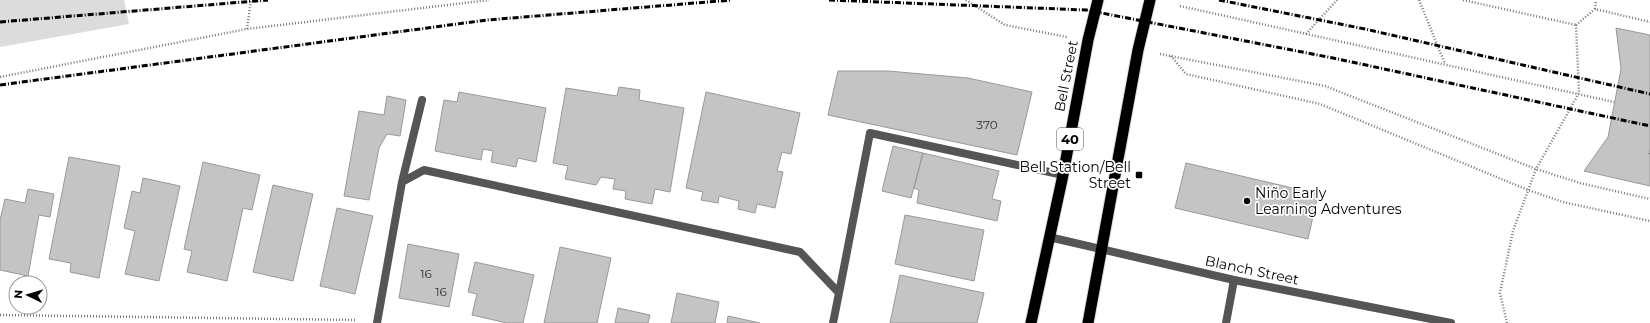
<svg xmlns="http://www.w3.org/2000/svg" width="1650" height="323" font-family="Montserrat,sans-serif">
	<rect width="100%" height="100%" fill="#fff"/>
	<path fill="#dcdcdc" d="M0,0H124L129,24L0,47Z"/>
	<path fill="#c4c4c4" stroke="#999" d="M1616,28L1650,35V186L1584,171L1608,137L1621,69Z
		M838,71H888L968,78L1032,92L1017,155L828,115Z
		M619,87L640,90L639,100L684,108L670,192L655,189L652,204L625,199L626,191L613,189L615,179L601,177L596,185L565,179L568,166L553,163L566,88L617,96Z
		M459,92L546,108L536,162L518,158L516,167L491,162L493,151L483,149L481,160L435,151L444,100L457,102Z
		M706,92L800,113L791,154L782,152L777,171L783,172L775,208L757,204L755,213L738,209L739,201L719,196L718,203L701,200L703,192L686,188Z
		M387,96L406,100L400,136L387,134L379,148L369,200L344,196L359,111L384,115Z
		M893,146L923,153L911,198L882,191Z
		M923,153L999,171L992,199L1001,201L997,221L917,203L919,190L914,188Z
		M69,157L120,166L99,278L70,272L71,263L49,259Z
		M203,162L260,175L252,210L243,208L227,281L187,272L192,251L184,249Z
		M1186,163L1318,194L1308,239L1175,208Z
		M143,178L180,186L159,281L125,274L135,231L124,228L132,191L140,193Z
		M273,185L313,194L293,281L253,272Z
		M28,189L54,194L50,217L39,215L28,276L0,270V220L5,199L25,203Z
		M337,208L373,216L355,294L320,286Z
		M905,215L984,230L974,281L895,264Z
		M408,244L459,254L449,307L399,298Z
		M560,247L611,258L597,323H544Z
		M475,262L534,275L523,323H507L472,315L477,294L468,292Z
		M900,275L984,293L977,323H890Z
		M677,293L719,302L715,323H671Z
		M618,308L650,315L648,323H615Z
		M728,316L760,323H727Z"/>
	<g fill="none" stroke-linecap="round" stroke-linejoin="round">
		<g stroke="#dbdbdb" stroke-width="13">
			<path id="trunk" d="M1031,323L1063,175L1088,40L1098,0
				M1088,323L1138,50L1150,0"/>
		</g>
		<path stroke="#777" stroke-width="2.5" stroke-dasharray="1 2" stroke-linecap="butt" d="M966,0L1005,25L1067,37
			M1419,0L1445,64
			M1463,0L1576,25
			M1180,6L1614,102
			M1595,9L1596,0
			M1576,25L1595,9L1650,22
			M247,29L251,0
			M1306,34L1337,0
			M1160,54L1325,86L1536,169L1580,183L1650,199
			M1171,56L1186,74L1320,104L1528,190L1563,202L1650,221
			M0,77L247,29L489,0
			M1649,154L1650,151
			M0,315L357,320
			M1507,323L1500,293L1513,231L1536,169L1579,93L1576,25"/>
		<path stroke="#555" stroke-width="8" d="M402,182L422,100
			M839,293L870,133L1063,175
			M377,323L402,182L424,170L800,252L839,293L833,323
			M1226,323L1234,280"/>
		<path stroke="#555" stroke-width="8" d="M1049,237L1234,280L1451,323"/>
		<use href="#trunk" stroke="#000" stroke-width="11"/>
		<path stroke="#000" stroke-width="3" stroke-dasharray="6 2 1 2" stroke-linecap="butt" d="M829,0L1086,10L1333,58L1650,126
			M1219,0L1365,29L1650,94
			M0,22L268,0
			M0,85L487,20L732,0"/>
	</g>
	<g fill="#000" stroke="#fff" stroke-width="1.5">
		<rect x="1135" y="171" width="8" height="8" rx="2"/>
		<circle cx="1247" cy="201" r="4"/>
	</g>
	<g text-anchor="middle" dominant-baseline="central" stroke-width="3.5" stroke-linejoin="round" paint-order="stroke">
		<g font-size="12" fill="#313131">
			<text x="987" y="124">370</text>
			<text x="426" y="273">16</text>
			<text x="441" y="291">16</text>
		</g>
		<rect fill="#fff" stroke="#4c4c4c" stroke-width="1" x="1057" y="128" width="26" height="22" rx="3"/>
		<g font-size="13" font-weight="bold" fill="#000">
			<text x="1070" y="139">40</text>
		</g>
		<g font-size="14" fill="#000" stroke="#fff">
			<text transform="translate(1066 76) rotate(-79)">Bell Street</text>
			<text transform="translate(1252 270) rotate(12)">Blanch Street</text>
		</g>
		<g font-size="14" fill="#000" stroke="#fff" text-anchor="end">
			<text x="1131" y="167">Bell Station/Bell<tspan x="1131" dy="16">Street</tspan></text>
			<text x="1255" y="193" text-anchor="start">Niño Early<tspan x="1255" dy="16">Learning Adventures</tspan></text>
		</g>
	</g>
	<g transform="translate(28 295) rotate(275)"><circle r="19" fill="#ffffff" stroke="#999999"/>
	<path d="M0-3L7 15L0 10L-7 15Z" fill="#000000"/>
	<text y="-6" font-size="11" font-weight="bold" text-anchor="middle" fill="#000000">N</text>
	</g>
</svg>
